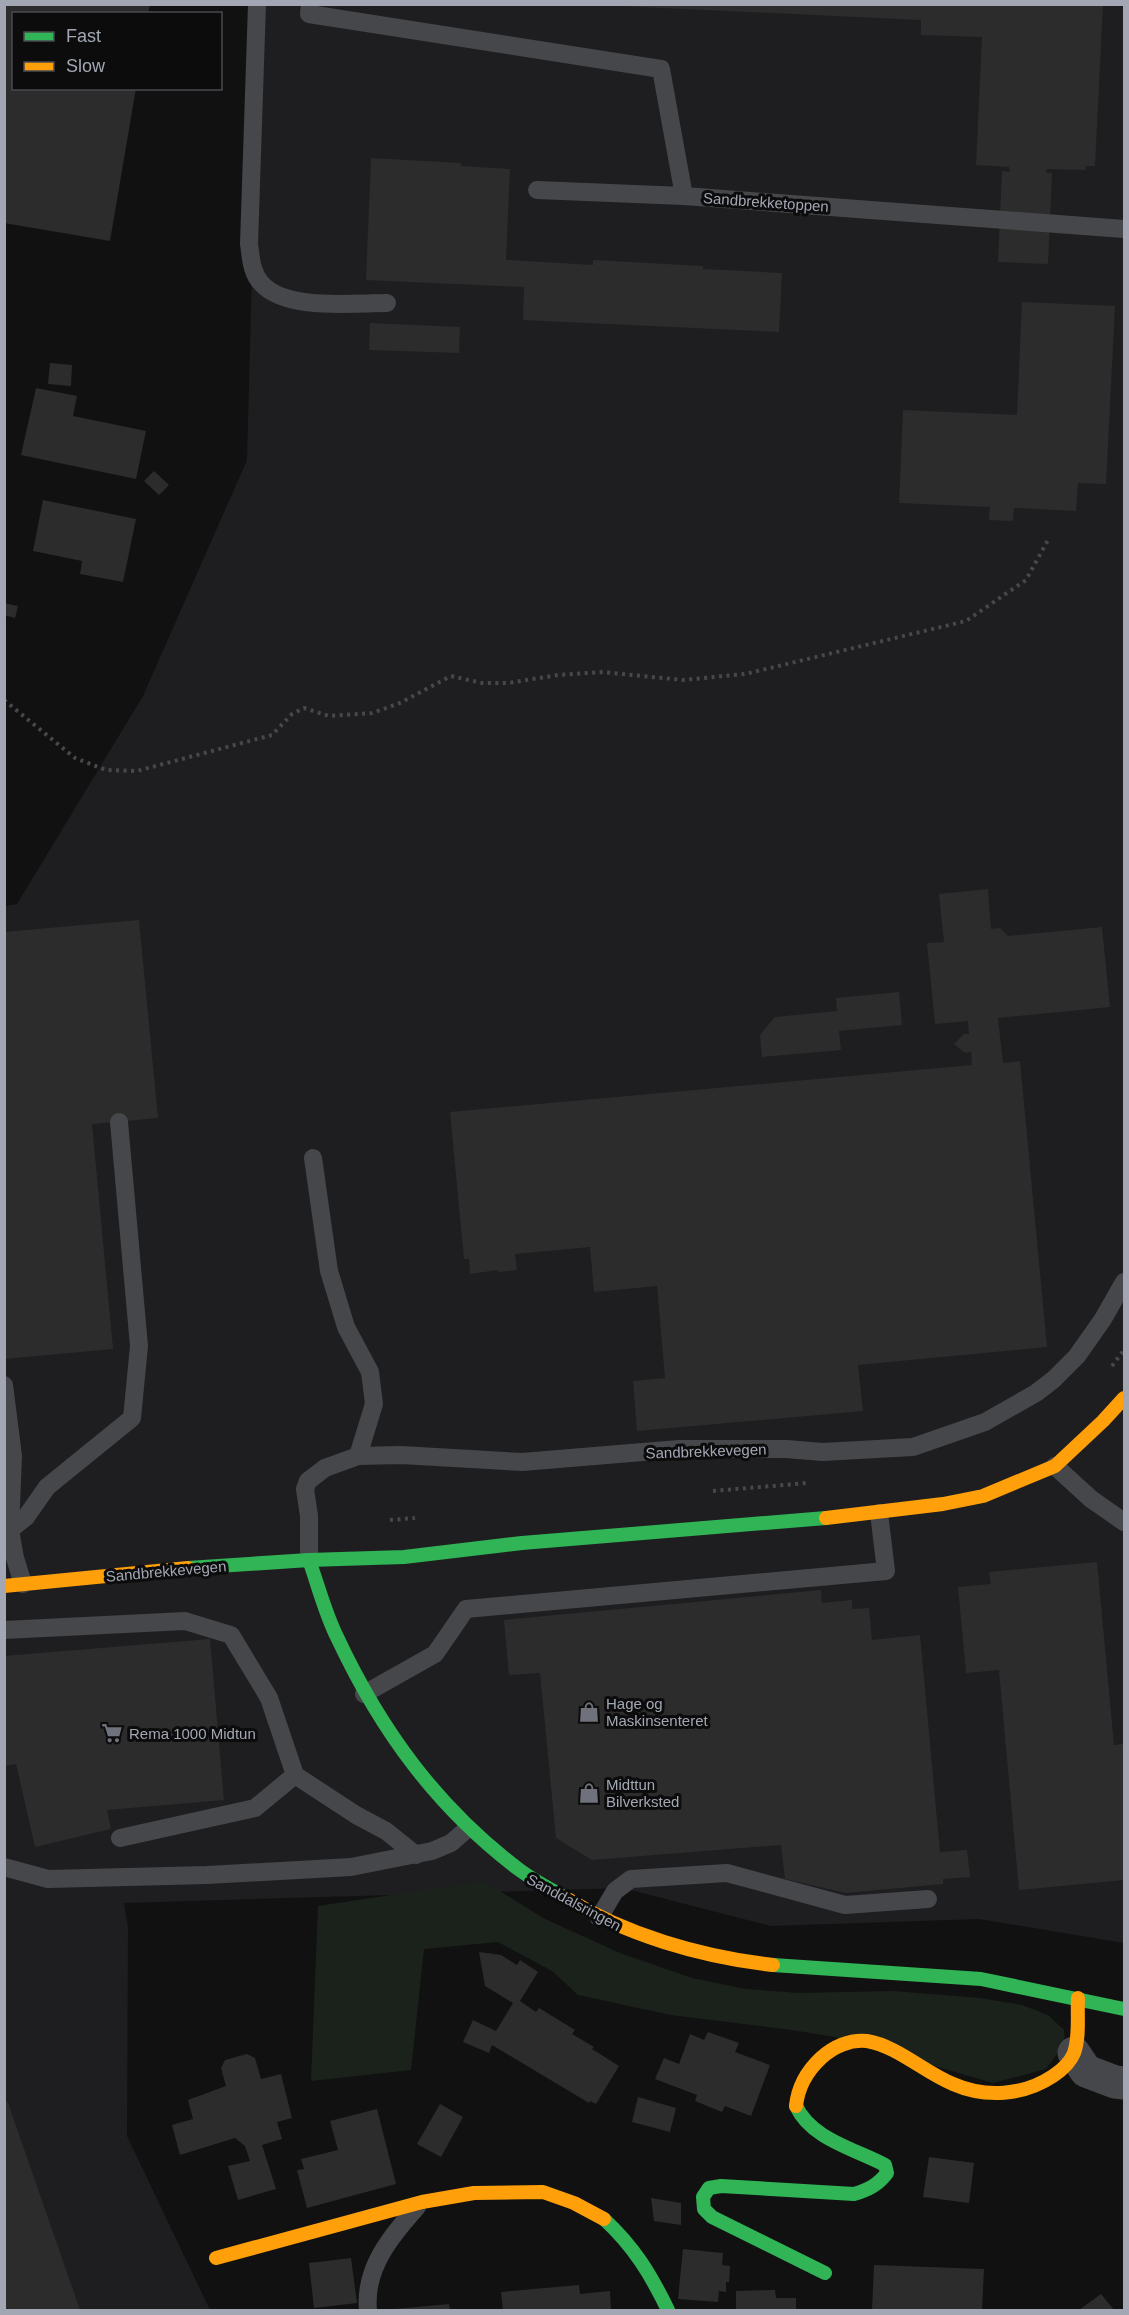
<svg xmlns="http://www.w3.org/2000/svg" width="1129" height="2315" font-family="Helvetica,sans-serif">
	<rect width="100%" height="100%" fill="#111112"/>
	<path fill="#1e1e20" d="M259,5H1124V1943L979,1919L771,1926L623,1888L124,1903L128,1928L127,2136L210,2310H5V906L17,904L143,696L247,460Z"/>
	<path fill="#1b221c" d="M483,1881L545,1919L620,1953L692,1978L746,1989L799,1993L893,1991L980,1998L1022,2005L1048,2015L1064,2030L1065,2043L1046,2069L993,2083L835,2037L792,2030L671,2015L578,1995L552,1971L498,1942L424,1949L411,2070L311,2081L318,1906Z"/>
	<path fill="#2c2c2d" d="M4,4H150L148,14H14V88H136L110,241L4,223Z
		M620,4H1103L1095,166H1086V170L1047,169L1046,173H1052L1048,264L998,262L1002,171L1010,172L1009,167L976,165L982,37L921,35V20L620,6Z
		M371,158L461,163V166L510,169L506,260L593,265V260L703,266V269L782,273L779,332L523,320L524,287L366,280Z
		M1022,302L1115,306L1106,484L1078,483L1076,511L1014,508L1013,521L989,520L990,507L899,503L903,410L1017,415Z
		M370,323L460,327L459,353L369,350Z
		M50,363L72,365L71,386L48,384Z
		M36,388L77,396L73,416L146,431L136,479L21,455Z
		M154,471L169,485L159,495L144,481Z
		M43,500L136,519L123,582L80,574L82,561L33,551Z
		M4,603L18,606L15,618L4,615Z
		M988,889L991,929L1000,928L1008,936L1102,927L1110,1007L998,1018L1003,1063L1020,1061L1047,1347L858,1365L863,1411L637,1431L633,1381L665,1378L657,1286L594,1292L590,1247L515,1254L517,1270L498,1272V1270L470,1274L469,1259H464L450,1112L972,1065L971,1052L965,1053L954,1044L964,1034H969L968,1021L935,1024L927,943L944,942L939,894Z
		M139,920L158,1118L92,1124L113,1349L4,1359V932Z
		M899,992L902,1025L839,1031L841,1050L762,1057L760,1035L775,1017L837,1011L836,998Z
		M1097,1562L1114,1745L1124,1744V1880L1019,1890L999,1670L966,1673L958,1587L991,1584L989,1572Z
		M821,1590L822,1603L852,1600V1609L869,1608L872,1640L920,1635L940,1852L967,1850L970,1877L943,1879V1884L846,1893L785,1879L781,1845L592,1860L556,1838L540,1673L509,1675L504,1620Z
		M210,1639L224,1800L107,1810L111,1829L35,1847L16,1764L4,1766V1656Z
		M479,1952L501,1955L517,1965L520,1960L538,1972L520,2001L536,2012L539,2008L575,2030L572,2034L594,2047L592,2049L619,2066L596,2104L590,2101L589,2103L492,2045L489,2053L463,2042L473,2020L496,2031L513,2003L485,1986Z
		M708,2032L739,2043L735,2052L770,2065L751,2116L725,2106L722,2112L695,2101L697,2095L655,2079L664,2058L679,2064L690,2034L704,2040Z
		M247,2054L255,2058L261,2079L281,2074L292,2118L277,2122L282,2139L262,2145L276,2189L238,2200L228,2166L250,2161L245,2146L235,2138L180,2155L172,2125L193,2119L188,2100L226,2086L221,2068L225,2060Z
		M638,2097L676,2108L670,2132L632,2122Z
		M4,2099L8,2103L80,2310H4Z
		M440,2104L463,2117L441,2157L417,2144Z
		M377,2109L396,2184L307,2208L297,2170L304,2169L301,2159L338,2150L330,2121Z
		M929,2157L974,2163L969,2203L923,2197Z
		M651,2198L681,2203V2225L654,2221Z
		M683,2249L723,2253L722,2265L730,2266L729,2282H726V2292L719,2291L718,2302L678,2299Z
		M351,2258L357,2303L314,2308L309,2263Z
		M874,2265L984,2269L982,2310H872Z
		M579,2285L580,2294L610,2291L611,2310H503L501,2292Z
		M775,2290L776,2298H796V2310H736V2291Z
		M1101,2294L1114,2310H1079Z
		M449,2304L450,2310H395V2309Z"/>
	<g fill="none" stroke-linecap="round" stroke-linejoin="round">
		<path stroke="#47484c" stroke-width="4" stroke-dasharray="3 4.5" stroke-linecap="butt" d="M4,700L75,758L106,770L137,771L272,735L292,714L304,708L329,716L372,713L400,703L451,676L482,683H508L558,675L603,672L683,680L745,674L966,621L1026,580L1048,540
			M1112,1366L1124,1350
			M713,1491L807,1483
			M390,1520L415,1518"/>
		<path stroke="#46474a" stroke-width="18" d="M257,4L249,244C251,257 251,272 261,283C285,311 352,303 387,303
			M310,4L309,14L661,69L684,196L1124,229
			M537,190L684,196
			M313,1158L329,1271L346,1327L370,1372L374,1404L358,1456
			M4,1385L13,1456L10,1530
			M1055,1466L1091,1499L1124,1522
			M4,1530H10L15,1558L23,1584
			M10,1530L26,1517L47,1487L132,1418L139,1346L119,1122
			M309,1560V1516L305,1489L308,1481L325,1468L358,1456L401,1455L522,1462L679,1449H786L823,1452L913,1447L985,1422L1036,1393L1053,1380L1077,1356L1103,1319L1124,1282
			M4,1630L185,1621L231,1635L269,1698L295,1775L356,1815L386,1831L416,1855
			M364,1694L435,1654L466,1609L886,1571L879,1513
			M120,1838L255,1808L295,1775
			M4,1867L48,1879L207,1875L351,1867L432,1851L451,1843L467,1829
			M599,1918L615,1891L631,1879L727,1873L845,1905L928,1899
			M368,2310C364,2269 390,2237 417,2207"/>
		<path stroke="#46474a" stroke-width="33" d="M1074,2053L1086,2071L1115,2082L1124,2083"/>
		<path stroke="#30b455" stroke-width="14" d="M309,1560C318,1585 325,1613 337,1637C381,1731 438,1809 521,1871C535,1881 550,1889 564,1897
			M188,1568L309,1560L404,1557L522,1543L826,1518
			M773,1965L981,1979L1124,2009
			M796,2106C811,2139 855,2149 885,2165L887,2173C878,2185 868,2190 854,2194L721,2186L709,2188L703,2197L704,2209L712,2217L825,2273
			M604,2219C634,2247 650,2273 668,2310"/>
		<path stroke="#ff9f0a" stroke-width="14" d="M826,1518L943,1504L983,1496L1055,1466L1103,1421L1124,1398
			M4,1586L188,1568
			M564,1897C626,1935 701,1957 773,1965
			M796,2106C798,2087 807,2071 821,2058C833,2047 850,2039 867,2041C897,2046 924,2072 953,2084C985,2098 1023,2096 1053,2076C1062,2070 1070,2063 1074,2053C1080,2036 1077,2016 1078,1998
			M216,2258L422,2202L474,2193L543,2192L574,2203L604,2219"/>
	</g>
	<defs>
		<g id="shop-bare" transform="scale(1.62)"><path d="M-5-2.5h2.3a2.7 3.5 0 0 1 5.4 0H5L5.5 6h-11ZM-1.5-2.5h3a1.5 2.3 0 0 0-3 0Z" fill="#6f727b" stroke="#0c0c0d" stroke-width="2.5" paint-order="stroke"/></g>
		<g id="supermarket-bare" transform="scale(1.62)"><path d="M-6-5.5h2.5l.6 2H6L4.5 2H-2.5L-4.4-4H-6ZM-1.5 3.2a1.3 1.3 0 1 0 .1 0ZM3 3.2a1.3 1.3 0 1 0 .1 0Z" fill="#6f727b" stroke="#0c0c0d" stroke-width="2.5" paint-order="stroke"/></g>
	</defs>
	<g fill-rule="evenodd">
		<use href="#shop-bare" x="589" y="1712"/>
		<use href="#supermarket-bare" x="112" y="1733"/>
		<use href="#shop-bare" x="589" y="1793"/>
	</g>
	<g text-anchor="middle" dominant-baseline="central" stroke-width="6" stroke-linejoin="round" paint-order="stroke">
		<g font-size="15" fill="#a2a7b3" stroke="#0c0c0d">
			<text transform="translate(766 202) rotate(4)">Sandbrekketoppen</text>
			<text transform="translate(706 1451) rotate(-2)">Sandbrekkevegen</text>
			<text transform="translate(166 1571) rotate(-5)">Sandbrekkevegen</text>
			<text transform="translate(574 1902) rotate(28)">Sanddalsringen</text>
		</g>
		<g font-size="15" fill="#a2a7b3" stroke="#0c0c0d" text-anchor="start">
			<text x="606" y="1703">Hage og<tspan x="606" dy="17">Maskinsenteret</tspan></text>
			<text x="129" y="1733">Rema 1000 Midtun</text>
			<text x="606" y="1784">Midttun<tspan x="606" dy="17">Bilverksted</tspan></text>
		</g>
	</g>
	<rect width="1129" height="2315" fill="none" stroke="#a2a7b3" stroke-width="12"/>
	<rect x="12" y="12" width="210" height="78" fill="#0c0c0d" stroke="#484a4f" stroke-width="1.5"/>
	<rect x="24" y="32" width="30" height="9" fill="#30b455" stroke="#484a4f" stroke-width="1.5"/>
	<text x="66" y="42" font-size="18" fill="#a2a7b3">Fast</text>
	<rect x="24" y="62" width="30" height="9" fill="#ff9f0a" stroke="#484a4f" stroke-width="1.5"/>
	<text x="66" y="72" font-size="18" fill="#a2a7b3">Slow</text>
</svg>
